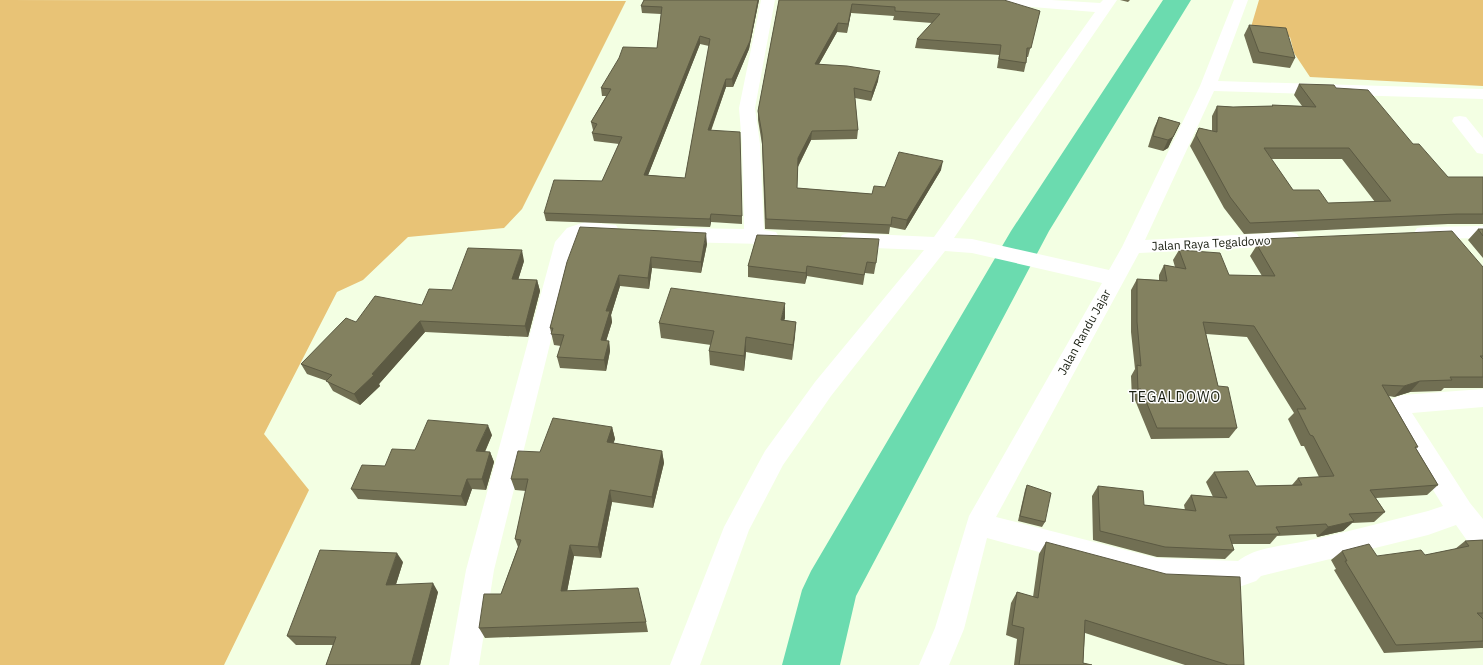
<svg xmlns="http://www.w3.org/2000/svg" width="1483" height="665" font-family="'IBM Plex Sans',sans-serif">
	<rect width="100%" height="100%" fill="#f3ffe3"/>
	<path fill="#e8c376" d="M0,0L626,1L522,209L504,228L408,237L363,280L337,292L264,434L309,490L224,665H0Z
		M1259,0H1483V86L1310,77L1294,53L1290,37L1251,27Z"/>
	<g fill="none" stroke-linecap="round" stroke-linejoin="round">
		<path fill="#6bdbaf" fill-rule="evenodd" d="M1163,0H1191L1049,231L856,596L840,665H782L802,590L811,571L1011,231Z"/>
		<path fill="#fff" fill-rule="evenodd" d="M761,0H775L755,108L760,144L764,230L776,232L779,237L776,242L769,244L678,242L671,240L668,235L671,230L678,228L744,229L742,144L739,108Z
			M985,0H1051L1100,3L1103,0H1117L954,238L972,239L1109,270L1122,247L1200,86L1234,0H1248L1218,81L1483,89V99L1214,91L1145,240L1290,232L1297,234L1300,239L1297,244L1290,246L1139,253L996,517L1157,558L1238,561C1255,547 1284,546 1306,541C1347,532 1387,521 1428,511L1443,506L1394,427L1387,411L1392,399L1402,395L1483,389V407L1412,413L1470,503L1483,519V552L1473,549L1456,525L1428,535L1261,576L1256,581L1239,587L1157,584L987,538L964,629L949,665H919L935,628L969,516L1102,283L972,253L945,251L831,396L783,465L749,530L700,665H670L724,527L765,451L815,382L924,250L849,247L842,245L839,240L842,235L849,233L934,237L1095,12L992,4L987,3Z
			M1460,116L1466,117L1483,138V154L1477,153L1452,121L1454,117Z
			M585,222L616,225L619,230L616,235L609,236L585,235L575,243L494,570L479,665H449L466,570L555,242L567,228Z
			M1483,226V238L1424,239L1417,238L1414,233L1417,228L1424,227Z"/>
	</g>
	<path fill="#716f53" fill-rule="evenodd" d="M644,0H759L749,49L733,87H726L711,131L742,216V224L711,222L710,227L546,221L544,213L602,181L619,144L594,141L592,133L594,130H593L591,122L606,96H602L601,88L657,48L661,14L642,13L641,6ZM700,44L709,46L685,178L648,175Z
		M779,0L1040,11L1028,57H1027L1026,63L1024,72L997,68L999,55L915,48L917,39L932,23L893,20L894,16L851,13L847,33L837,32L819,64L878,81L871,101L855,98L858,130L857,139L811,140L798,167L797,188L872,194L885,187L941,170L905,230L890,227L889,234L765,229L762,144L758,120V111Z
		M1120,0H1130L1128,2Z
		M1249,25L1295,58L1290,68L1253,63L1244,35Z
		M1299,84L1336,88L1413,144L1448,177H1483V224H1448L1244,234L1224,208L1190,146L1199,128L1212,131V116L1217,106L1233,107L1272,106V105L1302,106L1294,95ZM1271,159H1342L1375,202L1328,203L1293,190Z
		M1159,117L1180,123L1168,148L1163,151L1148,147L1154,128Z
		M1478,229H1483V258L1468,240Z
		M757,235L876,263L874,274L865,273L863,285L807,276L805,284L748,277V266Z
		M1262,239L1483,267V388H1444L1441,391L1410,392L1394,397L1389,396L1418,447L1416,448L1438,485L1427,495L1376,498L1385,512L1374,522L1352,523L1343,531L1317,537L1316,534L1277,536L1270,544H1232L1234,550L1225,559L1157,557L1093,540L1092,496L1098,486L1144,505L1185,510L1184,505L1191,495L1213,497L1206,482L1214,472L1256,486L1292,485L1298,478L1319,477L1304,446H1301L1288,419L1294,413L1247,337L1206,334L1218,386L1237,428L1229,438L1151,439L1135,400L1132,399L1131,376L1135,369L1131,332V290L1137,279L1159,280V275L1164,265L1175,267L1173,260L1179,250L1229,275L1262,276L1250,256L1257,245H1258Z
		M707,244L701,273L652,268L649,289L620,286L611,315L612,322L606,341H609L610,351L606,371L560,368L557,357L561,346L554,345L550,328L567,262Z
		M524,261L518,280H537L540,291L528,337L425,332L379,384L380,386L360,405L333,391L327,381L307,374L301,364L356,322L422,305L452,290Z
		M785,318L784,320L796,322L792,360L746,352L744,371L710,365L709,351L711,345L661,338L659,323Z
		M612,427L615,439L613,443L662,451L664,463L653,508L612,502L601,558L574,556L567,591L646,622L648,632L485,638L479,628L501,594L518,547L515,539L526,491L515,490L511,479L540,452Z
		M492,435L485,452H490L494,462L486,490L472,489L466,506L358,499L351,489L385,466L415,450Z
		M1027,485L1045,522L1042,527L1018,521L1025,490Z
		M1483,540V648H1481L1384,653L1334,570L1336,569L1331,560L1342,551L1377,556L1425,555L1455,549L1465,541Z
		M1046,542L1244,665H1185L1085,633L1083,663L1092,665H1014L1017,639L1006,635L1011,603L1017,592L1033,597L1039,554Z
		M403,562L396,584L438,592L420,665H326L333,645H296L287,636Z"/>
	<path fill="#5c5a43" d="M758,0H759L749,49L733,87L732,79Z
		M852,4L851,13L847,33L848,24Z
		M838,23L837,32L814,73L815,64Z
		M700,36V44L645,183L644,175Z
		M880,71L878,81L871,101L872,92Z
		M726,79V87L708,138V130Z
		M1180,123L1168,148L1163,151L1168,140Z
		M812,131L811,140L797,168L798,158Z
		M943,161L941,170L905,230L907,220Z
		M711,214V222L710,227V219Z
		M706,233L707,244L701,273V262Z
		M522,250L524,261L515,290L512,279Z
		M651,257L652,268L649,289L648,278Z
		M807,266V276L805,284L806,273Z
		M619,275L620,286L611,315L612,322L603,351L601,340L606,311Z
		M537,280L540,291L528,337L525,326Z
		M785,303V318L780,334L781,320Z
		M420,321L425,332L379,384L380,386L360,405L354,394Z
		M796,322L795,337L792,360L793,345Z
		M746,337V352L744,371V356Z
		M609,341L610,351L606,371L604,360Z
		M1420,381L1410,392L1394,397L1404,386Z
		M488,425L492,435L480,462L476,451Z
		M612,427L615,439L610,454L607,442Z
		M662,451L664,463L653,508L652,497Z
		M490,452L494,462L486,490L482,479Z
		M467,479L472,489L466,506L461,496Z
		M610,490L612,502L601,558L598,547Z
		M1354,521L1343,531L1317,537L1328,527Z
		M570,545L574,556L565,602L561,591Z
		M397,553L403,562L393,594L386,585Z
		M433,583L438,592L420,665H411Z"/>
	<path fill="#838160" stroke="#5c5a43" fill-rule="evenodd" d="M644,0H758L750,41L732,79H726L708,130L740,132L742,216L711,214L710,219L544,213L554,180L602,181L622,137L592,133L597,124L591,122L611,89L601,88L619,58L623,47L657,48L662,7L641,6ZM700,36L710,39L685,178L644,175Z
		M779,0H1004L1040,11L1031,48H1027L1026,63L999,59L1001,45L917,39L940,14L895,11V7L852,4L848,24L838,23L815,64L847,66L880,71L872,92L854,88L858,130L812,131L798,158L797,188L872,194L874,186L885,187L899,152L943,161L907,220L892,217L891,225L766,219L762,134L758,111Z
		M1249,25L1286,28L1295,58L1259,52Z
		M1299,84L1334,85L1336,88L1368,90L1413,144H1419L1448,177H1483V214H1457L1250,223L1230,197L1196,135L1199,128L1217,132V106L1233,107L1273,106L1272,105L1316,107ZM1264,148H1349L1391,201L1328,203L1319,190H1293Z
		M1159,117L1180,123L1173,137L1168,140L1153,136Z
		M580,227L706,233L701,262L651,257L648,278L619,275L606,311H610L601,340L609,341L604,360L557,357L564,335L551,334L553,328H550L567,262Z
		M1478,229H1483V236Z
		M1452,231L1483,267V356H1480L1483,359V377H1450L1452,380L1420,381L1404,386L1382,385L1418,447H1415L1438,485L1370,490L1385,512L1349,514L1354,521L1328,527L1326,524L1276,527L1280,534L1229,535L1234,550L1165,547L1100,531L1098,486L1143,491L1144,505L1196,511L1191,495L1227,498L1214,472L1248,471L1256,486L1302,485L1298,478L1334,476L1313,436L1310,435L1297,409H1306L1254,326L1203,322L1218,386L1228,387L1237,428H1157L1141,389H1138L1137,365L1141,366L1137,322V279L1167,281L1164,265L1186,269L1179,250L1220,253L1229,275L1275,276L1257,245H1267L1262,239Z
		M757,235L879,239L876,263L867,262L864,275L807,266L806,273L748,266Z
		M468,248L522,250L512,279L537,280L525,326L420,321L372,374L374,375L354,394L326,381L332,375L301,364L346,318L356,322L375,296L422,305L429,289L452,290Z
		M671,288L785,303L781,320L796,322L793,345L746,337L744,356L709,351L714,331L659,323Z
		M553,418L612,427L607,442L662,451L652,497L610,490L598,547L570,545L561,591L638,588L646,622L479,628L484,594H501L521,540L515,539L528,479H511L518,451L540,452Z
		M428,420L488,425L476,451L490,452L482,479H467L461,496L351,489L362,465L385,466L392,449L415,450Z
		M1027,485L1051,493L1045,522L1020,516Z
		M1483,540V613H1477L1483,619V641L1396,645L1345,561H1347L1342,551L1369,544L1377,556L1421,550L1425,555L1469,546L1465,541Z
		M1046,542L1166,574L1240,577L1244,665H1228L1085,620L1083,663L1092,665H1019L1024,628L1012,625L1017,592L1038,598Z
		M320,550L397,553L386,585L433,583L411,665H326L336,637L287,636Z"/>
	<g text-anchor="middle" dominant-baseline="central" stroke-width="3" stroke-linejoin="round" paint-order="stroke">
		<g font-size="12" fill="#191e11" stroke="#fff">
			<text transform="translate(1211 243) rotate(-3)">Jalan Raya Tegaldowo</text>
			<text transform="translate(1084 332) rotate(-61)">Jalan Randu Jajar</text>
		</g>
		<g font-size="14" letter-spacing="1" fill="#191e11" stroke="#fff">
			<text x="1175" y="397">TEGALDOWO</text>
		</g>
	</g>
</svg>
